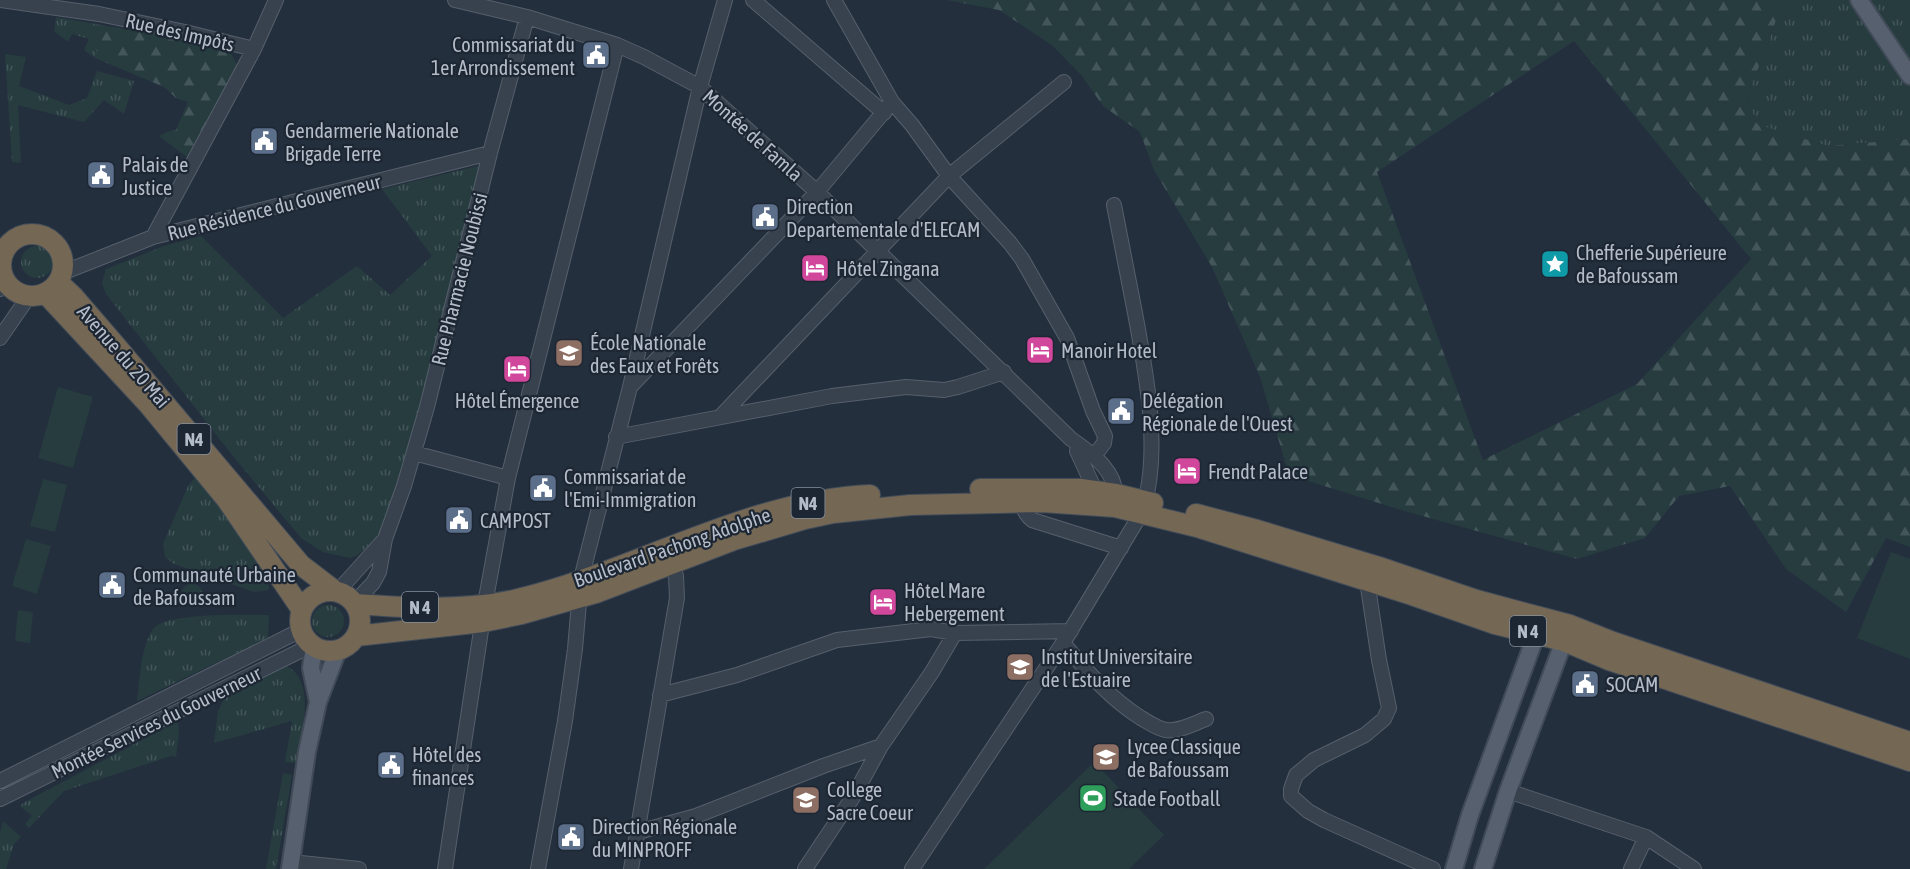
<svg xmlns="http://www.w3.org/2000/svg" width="1910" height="869" font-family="'Asap Condensed',sans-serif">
	<defs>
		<pattern id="grass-tufts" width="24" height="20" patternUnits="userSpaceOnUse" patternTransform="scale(1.5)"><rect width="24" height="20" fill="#263c3f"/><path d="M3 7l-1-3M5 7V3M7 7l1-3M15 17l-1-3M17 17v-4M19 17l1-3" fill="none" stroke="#435659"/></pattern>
		<pattern id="forest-firs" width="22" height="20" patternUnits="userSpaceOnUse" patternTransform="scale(1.5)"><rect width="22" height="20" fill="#263c3f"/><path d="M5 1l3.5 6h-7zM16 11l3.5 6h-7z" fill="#435659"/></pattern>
	</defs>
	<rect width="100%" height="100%" fill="#242f3e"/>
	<path fill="url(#grass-tufts)" d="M1783,0H1910V139L1827,146L1757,125L1747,96L1766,49Z
		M56,17L107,26L95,58L84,50L89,39L72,34L68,42L54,31Z
		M5,54L26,57L19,86L69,105L87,98L97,71L134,81L124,114L104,100L84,122L18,105L21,163L12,162Z
		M482,165L415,423L382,534L358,555L350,558L323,552L301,538L233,456L106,294L102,283L106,269L164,246L201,236L283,318L357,266L390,295L432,256L382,189Z
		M21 262a16 16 0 1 1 32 0a16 16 0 1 1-32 0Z
		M198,474L267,575L269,590L254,592L174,564L165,557L163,544L188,486Z
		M181 595a11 11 0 1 1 22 0a11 11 0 1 1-22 0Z
		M312 621a16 16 0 1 1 32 0a16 16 0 1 1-32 0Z
		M269,615L268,638L137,701C140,679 140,649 153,629C165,612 247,615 269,615Z
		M285,665C319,682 300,734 296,763L285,762L292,721L214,743L218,711L225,697Z
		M178,721L179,732L176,757L171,756L64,791L29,828L25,824L32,816L20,806L23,803Z
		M283,773L292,775L276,869H266Z
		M3,821L21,837L14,844L6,869H0V832Z"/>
	<path fill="url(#forest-firs)" fill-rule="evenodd" d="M947,0H1783L1766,49L1747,96L1757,124L1827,146L1910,139V547L1886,538L1846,612L1786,569L1730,486L1679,496L1645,538L1577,559L1401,510L1289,475L1260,377L1212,267L1154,170L1140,132L1103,106L1082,76L1053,46L999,10ZM1574,41L1751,259L1637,384L1483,460L1377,172Z
		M107,26L161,35L231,54L237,65L191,160L159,136L167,132L176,130L188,102L176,98L164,87L95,58Z"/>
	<path fill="#263c3f" d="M58,387L93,397L73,468L38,458Z
		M43,479L67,485L55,532L30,526Z
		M26,539L51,546L37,594L12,586Z
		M1891,552L1910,559V659L1857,638Z
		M18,610L33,612L30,643L15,641Z
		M1094,762L1164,835L1129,869H984Z"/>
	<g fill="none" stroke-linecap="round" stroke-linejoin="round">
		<g stroke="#565f6c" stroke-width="16">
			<path id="minor" d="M0,0L99,14L185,32L254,49
				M455,0L527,17L617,45L644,57L700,87L817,192L1071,439C1091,453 1119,472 1115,500
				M753,0L884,113
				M834,0L892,102L912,125L949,176L1010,243L1022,259L1067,338L1093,411L1105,436L1104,443L1098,451L1082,459
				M153,237L254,49L276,0
				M62,273L153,237L490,153
				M0,289L5,281
				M0,338L29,296
				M631,386L817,192L892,102
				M720,417L949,176L1064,82
				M616,437L832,396L906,387L944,390L958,387L1004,372
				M1077,451L1095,490V497
				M414,453L508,478
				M1022,495C1021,506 1024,513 1032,520L1121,548
				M1366,574L1379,660L1389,708L1384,719L1365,735L1314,760L1296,775L1291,789V796L1308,811L1324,820L1433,869
				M338,591L385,539
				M354,603L373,583L379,572L385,539L404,486L427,407L490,153L527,17
				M1063,643C1088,672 1108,697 1141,718C1148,722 1158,729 1166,730C1179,732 1195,723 1206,719
				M660,695L737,675L837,640L931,629L955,633L1071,631
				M0,781L301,630
				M1508,791L1646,837L1694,869
				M0,799L312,645
				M638,832L696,816L823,766L881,746
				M291,862L359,869
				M445,869L485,604L508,478L617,45
				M538,869L565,721L575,649L581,579L630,387L700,87L725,0
				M631,869L677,598L676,576L669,555
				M805,869L853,797L881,746L932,672L955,633
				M912,869L1063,643L1142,512C1162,454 1146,372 1135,313C1128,277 1121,241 1114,205
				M1631,869L1646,837"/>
		</g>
		<g stroke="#414a57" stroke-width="20">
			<path id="major" d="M1859,0L1910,76
				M314,646L311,668L318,702
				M290,869L307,752L318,702L338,650
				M1454,869L1470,815L1540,624
				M1483,869L1508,791L1568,630"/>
		</g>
		<g stroke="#434c59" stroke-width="22">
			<path id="highway" d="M1 265a31 31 0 1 1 62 0a31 31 0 1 1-62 0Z
				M58,282L73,296L117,347L301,565L335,591
				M45,293L148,404L227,500L302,610
				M980,489H1081L1116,494L1153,503
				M1196,514L1257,530L1379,567L1476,600L1570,625L1613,642L1910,742
				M300 621a30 30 0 1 1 60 0a30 30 0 1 1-60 0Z
				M355,604C407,608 463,611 514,600C635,572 743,501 870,495
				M356,636L483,622L522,614L596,593L734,540L805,519L833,513L910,505L1043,502L1115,507L1197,527L1412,595L1495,624L1564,641L1609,660L1910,761"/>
		</g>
		<use href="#minor" stroke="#38414e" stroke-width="14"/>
		<use href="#major" stroke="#56606e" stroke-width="16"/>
		<use href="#highway" stroke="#746855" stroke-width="20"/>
	</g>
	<defs>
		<g id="civic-square" transform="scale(1.5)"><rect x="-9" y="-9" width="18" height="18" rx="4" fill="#5c6f8a" stroke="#1d2633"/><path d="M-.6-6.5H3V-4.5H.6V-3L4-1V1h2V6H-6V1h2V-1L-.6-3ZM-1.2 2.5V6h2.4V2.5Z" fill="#fff"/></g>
		<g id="sight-square" transform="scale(1.5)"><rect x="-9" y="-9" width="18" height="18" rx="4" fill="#0f9aa8" stroke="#1d2633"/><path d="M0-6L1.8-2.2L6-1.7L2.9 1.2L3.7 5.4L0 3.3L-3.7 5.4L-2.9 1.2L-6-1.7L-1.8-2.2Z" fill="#fff"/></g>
		<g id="hotel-square" transform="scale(1.5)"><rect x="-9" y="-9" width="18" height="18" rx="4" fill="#d1479c" stroke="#1d2633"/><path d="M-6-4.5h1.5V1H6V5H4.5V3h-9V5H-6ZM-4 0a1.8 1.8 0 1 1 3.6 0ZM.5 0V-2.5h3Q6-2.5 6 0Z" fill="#fff"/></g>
		<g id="school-square" transform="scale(1.5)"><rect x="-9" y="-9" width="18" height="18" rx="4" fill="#8d6e63" stroke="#1d2633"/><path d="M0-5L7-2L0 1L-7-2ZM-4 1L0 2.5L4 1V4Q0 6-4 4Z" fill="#fff"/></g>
		<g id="stadium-square" transform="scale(1.5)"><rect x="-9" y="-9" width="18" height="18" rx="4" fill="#2e9e5b" stroke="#1d2633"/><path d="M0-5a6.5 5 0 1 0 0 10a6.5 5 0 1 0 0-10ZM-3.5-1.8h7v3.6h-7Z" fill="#fff"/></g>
	</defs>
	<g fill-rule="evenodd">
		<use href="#civic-square" x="596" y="55"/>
		<use href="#civic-square" x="264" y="141"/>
		<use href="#civic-square" x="101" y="175"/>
		<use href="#civic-square" x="765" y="217"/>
		<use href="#sight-square" x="1555" y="264"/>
		<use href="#hotel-square" x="815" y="268"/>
		<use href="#hotel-square" x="1040" y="350"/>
		<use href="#school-square" x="569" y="353"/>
		<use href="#hotel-square" x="517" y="369"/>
		<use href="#civic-square" x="1121" y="411"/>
		<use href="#hotel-square" x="1187" y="471"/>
		<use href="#civic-square" x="543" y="488"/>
		<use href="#civic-square" x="459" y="520"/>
		<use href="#civic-square" x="112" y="585"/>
		<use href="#hotel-square" x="883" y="602"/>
		<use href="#school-square" x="1020" y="667"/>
		<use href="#civic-square" x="1585" y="684"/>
		<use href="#school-square" x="1106" y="757"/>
		<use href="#civic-square" x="391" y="765"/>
		<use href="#stadium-square" x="1093" y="798"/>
		<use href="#school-square" x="806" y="800"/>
		<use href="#civic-square" x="571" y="837"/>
	</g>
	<g text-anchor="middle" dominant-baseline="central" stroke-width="4.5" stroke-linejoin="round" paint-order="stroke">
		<g fill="#1d2633" stroke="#878f9c" stroke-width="1.5">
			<rect x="177.5" y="424" width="33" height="30" rx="4.5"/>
			<rect x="791.5" y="488" width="33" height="30" rx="4.5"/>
			<rect x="402" y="592" width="36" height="30" rx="4.5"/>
			<rect x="1510" y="616" width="36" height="30" rx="4.5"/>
		</g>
		<g font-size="18" font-weight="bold" fill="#b4bcc9">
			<text x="194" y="439">N4</text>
			<text x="808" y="503">N4</text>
			<text x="420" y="607">N 4</text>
			<text x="1528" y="631">N 4</text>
		</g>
		<g font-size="20" fill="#b4bcc9" stroke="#1d2633">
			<text transform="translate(180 32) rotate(13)">Rue des Impôts</text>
			<text transform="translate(753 135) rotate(42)">Montée de Famla</text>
			<text transform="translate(274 207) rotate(-14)">Rue Résidence du Gouverneur</text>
			<text transform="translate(459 279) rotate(-76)">Rue Pharmacie Noubissi</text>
			<text transform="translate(124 356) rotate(49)">Avenue du 20 Mai</text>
			<text transform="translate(672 547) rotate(-19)">Boulevard Pachong Adolphe</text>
			<text transform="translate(156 722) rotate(-26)">Montée Services du Gouverneur</text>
		</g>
		<g font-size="20" fill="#b4bcc9" stroke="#1d2633" text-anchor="start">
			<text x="575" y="44" text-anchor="end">Commissariat du<tspan x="575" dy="23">1er Arrondissement</tspan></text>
			<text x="285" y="130">Gendarmerie Nationale<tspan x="285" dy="23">Brigade Terre</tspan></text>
			<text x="122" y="164">Palais de<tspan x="122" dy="23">Justice</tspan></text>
			<text x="786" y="206">Direction<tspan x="786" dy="23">Departementale d'ELECAM</tspan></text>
			<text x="1576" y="252">Chefferie Supérieure<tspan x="1576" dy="23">de Bafoussam</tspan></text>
			<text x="836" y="268">Hôtel Zingana</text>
			<text x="590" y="342">École Nationale<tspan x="590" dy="23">des Eaux et Forêts</tspan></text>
			<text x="1061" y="350">Manoir Hotel</text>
			<text x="517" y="400" text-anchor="middle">Hôtel Émergence</text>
			<text x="1142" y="400">Délégation<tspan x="1142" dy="23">Régionale de l'Ouest</tspan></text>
			<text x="1208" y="471">Frendt Palace</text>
			<text x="564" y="476">Commissariat de<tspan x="564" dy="23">l'Emi-Immigration</tspan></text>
			<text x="480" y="520">CAMPOST</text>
			<text x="133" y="574">Communauté Urbaine<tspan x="133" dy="23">de Bafoussam</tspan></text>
			<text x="904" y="590">Hôtel Mare<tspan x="904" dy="23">Hebergement</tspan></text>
			<text x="1041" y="656">Institut Universitaire<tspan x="1041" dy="23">de l'Estuaire</tspan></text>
			<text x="1606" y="684">SOCAM</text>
			<text x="1127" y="746">Lycee Classique<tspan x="1127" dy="23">de Bafoussam</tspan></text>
			<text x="412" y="754">Hôtel des<tspan x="412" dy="23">finances</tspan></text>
			<text x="827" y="789">College<tspan x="827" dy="23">Sacre Coeur</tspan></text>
			<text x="1114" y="798">Stade Football</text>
			<text x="592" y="826">Direction Régionale<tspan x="592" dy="23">du MINPROFF</tspan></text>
		</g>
	</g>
</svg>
